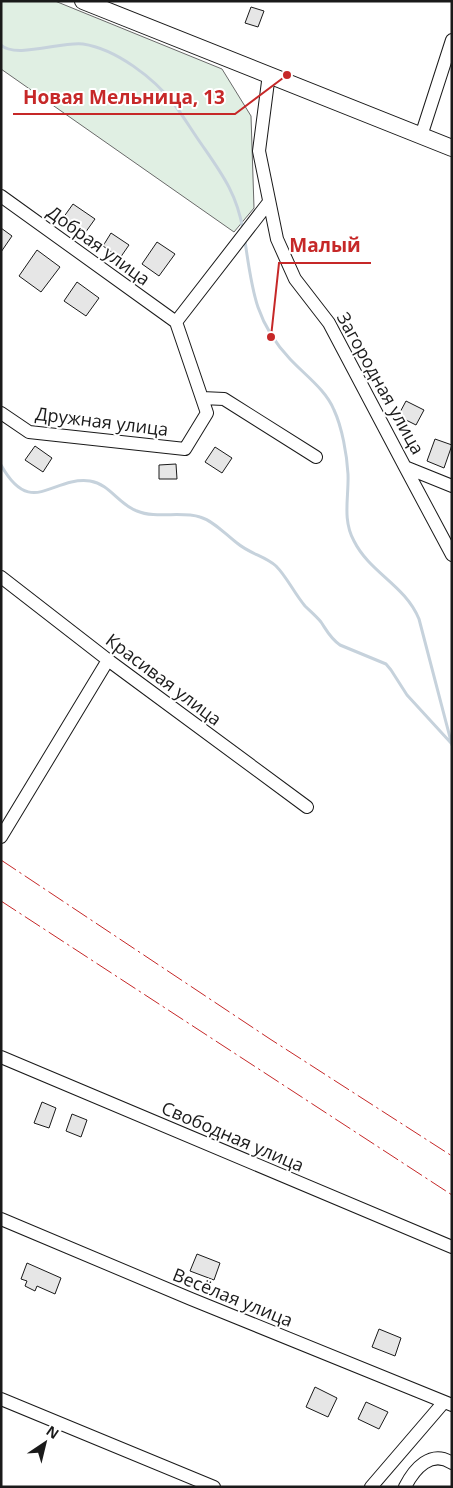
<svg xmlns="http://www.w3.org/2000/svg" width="453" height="1488" font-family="'Open Sans',sans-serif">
	<rect width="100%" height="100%" fill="#fff"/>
	<path fill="#e0efe3" stroke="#6a6a6a" d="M1,1H55L222,69L251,116L254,208L234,232L1,69Z"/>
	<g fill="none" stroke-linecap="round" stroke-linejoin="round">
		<path stroke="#c6d2dc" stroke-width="3" d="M1,45C15,59 63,41 83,44C116,49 154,78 174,104C184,117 192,131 202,145C222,174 237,194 243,230
			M245,241C252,289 255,322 290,359C305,375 326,390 334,410C342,427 347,455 348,474C349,497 342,519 354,541C370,573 405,585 419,619L452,745
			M1,465C31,519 52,476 90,481C110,484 118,504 137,511C156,519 181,511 200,517C214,521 226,535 237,543C250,554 265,556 276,566C287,577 294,593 305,606C310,611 316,616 321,622C327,631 330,638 340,645L386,664L391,670L407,695L451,743"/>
	</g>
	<path fill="#e6e6e6" stroke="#1a1a1a" d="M251,7L264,11L258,27L245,23Z
		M73,204L95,219L85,233L63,218Z
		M1,228L12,236L1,252Z
		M111,233L129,245L120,258L103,246Z
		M157,242L175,254L159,276L142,264Z
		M37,250L60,267L41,292L19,276Z
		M77,282L99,298L86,316L64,301Z
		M406,401L424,410L416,425L398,416Z
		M435,439L452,445L444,468L427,461Z
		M35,446L52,458L43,472L25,460Z
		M215,447L232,458L222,473L205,462Z
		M176,464L177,479H159V465Z
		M42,1102L56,1108L49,1128L34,1123Z
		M72,1114L87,1120L81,1137L66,1131Z
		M197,1254L220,1263L214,1280L190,1271Z
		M27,1263L61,1278L55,1294L37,1286L35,1291L25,1286L27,1281L21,1279Z
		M379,1329L401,1338L395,1356L372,1347Z
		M315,1387L337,1398L328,1417L306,1407Z
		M366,1402L388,1412L379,1429L358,1419Z"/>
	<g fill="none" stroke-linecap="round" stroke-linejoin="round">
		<g stroke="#1a1a1a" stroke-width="14">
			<path id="minor" d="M269,74L259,151L277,239L295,279L329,323L405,467L452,486
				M421,136L452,40
				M1,196L176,322
				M176,322L269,202
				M202,398L224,399L316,457
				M1,413L29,432L185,449L207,413L176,322
				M405,467L452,555
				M1,577L108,660L307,807
				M1,837L108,660
				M1,1057L452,1247
				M1,1219L191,1299L452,1405
				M1,1399L214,1487
				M371,1487L444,1402
				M405,1487C414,1469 431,1449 452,1463"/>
		</g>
		<g stroke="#1a1a1a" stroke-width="18">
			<path id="major" d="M83,1L452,148"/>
		</g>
		<use href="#minor" stroke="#fff" stroke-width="12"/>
		<use href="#major" stroke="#fff" stroke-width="16"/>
		<path stroke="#c62828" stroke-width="1" stroke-dasharray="18 4 2.5 4" stroke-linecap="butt" d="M1,860L270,1039L452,1156
			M1,901L452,1195"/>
	</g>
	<g text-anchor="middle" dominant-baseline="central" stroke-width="4" stroke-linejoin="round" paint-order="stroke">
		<g font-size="18" fill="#1a1a1a" stroke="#fff">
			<text transform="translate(99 245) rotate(36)">Добрая улица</text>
			<text transform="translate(381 383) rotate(61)">Загородная улица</text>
			<text transform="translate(102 421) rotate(7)">Дружная улица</text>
			<text transform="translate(164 679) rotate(37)">Красивая улица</text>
			<text transform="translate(233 1136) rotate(23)">Свободная улица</text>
			<text transform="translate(233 1297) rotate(22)">Весёлая улица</text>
		</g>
	</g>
	<path fill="none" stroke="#c62828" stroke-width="2" d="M287 75L235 114H13M271 337L279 263H371"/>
	<g fill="#c62828" stroke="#fff" stroke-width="2">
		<circle cx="287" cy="75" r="5"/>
		<circle cx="271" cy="337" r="5"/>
	</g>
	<g font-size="19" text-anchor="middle" font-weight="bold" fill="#c62828" stroke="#fff" stroke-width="4" stroke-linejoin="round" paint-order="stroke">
		<text x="124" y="104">Новая Мельница, 13</text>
		<text x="325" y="252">Малый</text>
	</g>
	<rect width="453" height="1488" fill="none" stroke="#1a1a1a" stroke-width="5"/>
	<g transform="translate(45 1443) rotate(35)" stroke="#ffffff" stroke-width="4" paint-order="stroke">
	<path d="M0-4L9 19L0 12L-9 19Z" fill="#1a1a1a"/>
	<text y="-8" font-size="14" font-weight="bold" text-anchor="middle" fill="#1a1a1a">N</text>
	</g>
</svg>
